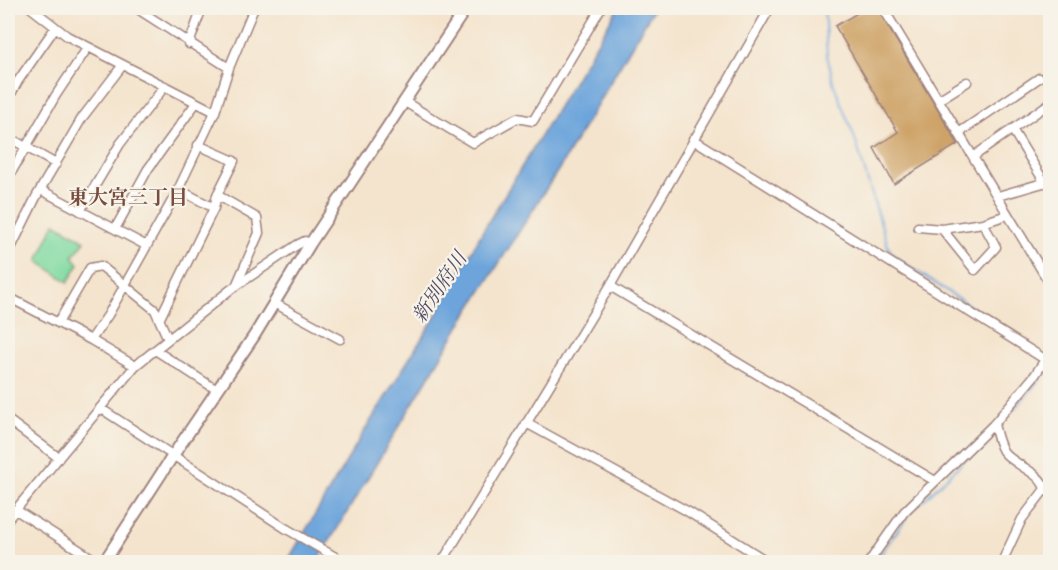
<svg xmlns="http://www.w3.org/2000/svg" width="1058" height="570" font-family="'IM FELL Great Primer','Noto Serif JP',serif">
	<rect width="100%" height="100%" fill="#f7f3e8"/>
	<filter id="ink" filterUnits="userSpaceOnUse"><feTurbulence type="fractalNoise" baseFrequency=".0167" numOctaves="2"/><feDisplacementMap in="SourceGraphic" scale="12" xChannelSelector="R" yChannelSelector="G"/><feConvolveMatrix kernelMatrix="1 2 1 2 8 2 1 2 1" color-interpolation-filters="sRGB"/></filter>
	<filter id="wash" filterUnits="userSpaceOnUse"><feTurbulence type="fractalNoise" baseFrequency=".008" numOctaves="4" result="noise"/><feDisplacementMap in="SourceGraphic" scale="24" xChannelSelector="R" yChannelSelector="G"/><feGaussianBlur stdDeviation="1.35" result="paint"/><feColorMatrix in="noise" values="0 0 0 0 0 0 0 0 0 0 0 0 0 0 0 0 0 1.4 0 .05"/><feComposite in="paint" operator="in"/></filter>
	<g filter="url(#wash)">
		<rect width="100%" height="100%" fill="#f4e4cd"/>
		<path fill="#7fdaa0" stroke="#647c66" stroke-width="1.5" d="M55,223L85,241L73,256L79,264L68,282L38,261Z"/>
		<path fill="#6ca4db" stroke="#5b6283" stroke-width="1.5" d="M618,8H654L562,164L465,317L317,562H287L362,435L432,322L484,229Z"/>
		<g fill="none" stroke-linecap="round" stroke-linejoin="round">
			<path stroke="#6ca4db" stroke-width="2" d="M824,8L827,55L833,82L854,136L888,247L895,257L1028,344
				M997,428L1040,379L1050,363
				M875,562L910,513L994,432"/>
		</g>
		<g id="blocks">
			<path fill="#cea368" d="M866,8H877L958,144L894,184L874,148L898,132L835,26Z"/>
		</g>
	</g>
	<g filter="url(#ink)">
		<use href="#blocks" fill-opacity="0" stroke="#9f827c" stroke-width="1.5"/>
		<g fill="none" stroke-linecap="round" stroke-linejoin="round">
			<g stroke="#9f827c" stroke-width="11">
				<path id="street" d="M31,8L67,36L215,112
					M136,8L229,68
					M883,8L1050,284
					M189,44L202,8
					M8,99L18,81L55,28
					M940,99L967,82
					M405,102L473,143L517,118L533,121L601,8
					M1012,129L1045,183
					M960,132L1039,78
					M8,137L56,164
					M693,139L1046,360
					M974,156L1050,103
					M8,178L56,95L88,47
					M178,189L214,208
					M41,190L147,246
					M217,195L257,218L259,233L236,286
					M998,196L1050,181
					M80,211L120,144L165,86
					M983,223L996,247L975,270L942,229L983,223L1007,215
					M918,227L942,229
					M115,229L148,169L196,103
					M8,254L36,197L82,118L122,66
					M610,286L935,481
					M8,297L91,340L135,366
					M274,303L340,339
					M160,318L214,208L217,195L234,161L198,145
					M58,323L90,268L101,266L155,310L168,339
					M91,340L108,315L177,192L215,112L229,68L254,8
					M155,350L217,390
					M100,408L285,528L344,562
					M8,420L59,458
					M526,423L687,511L768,562
					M994,424C996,433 998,442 1003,451C1014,466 1040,471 1045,489L1050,493
					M16,510L98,562
					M8,519L135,366L230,290L297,245L305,241L310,244
					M442,562L610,286L770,8
					M869,562L904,512L994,424L1035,375L1050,352
					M1002,562L1022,519L1045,489"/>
			</g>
			<g stroke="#9f827c" stroke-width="14">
				<path id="secondary" d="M104,562L174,454L254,336L310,244L466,8"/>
			</g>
			<use href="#street" stroke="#fff" stroke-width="8"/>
			<use href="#secondary" stroke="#fff" stroke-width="10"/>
		</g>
	</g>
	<g text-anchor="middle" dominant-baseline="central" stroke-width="4.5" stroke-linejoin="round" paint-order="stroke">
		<g font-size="20" font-weight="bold" fill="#784d40" stroke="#f7f3e8">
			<text x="128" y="197">東大宮三丁目</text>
		</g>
		<g font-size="20" font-style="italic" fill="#564e69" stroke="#f7f3e8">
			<text transform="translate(439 287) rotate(-56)">新別府川</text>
		</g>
	</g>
	<rect width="1058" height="570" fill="none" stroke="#f7f3e8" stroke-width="30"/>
</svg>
